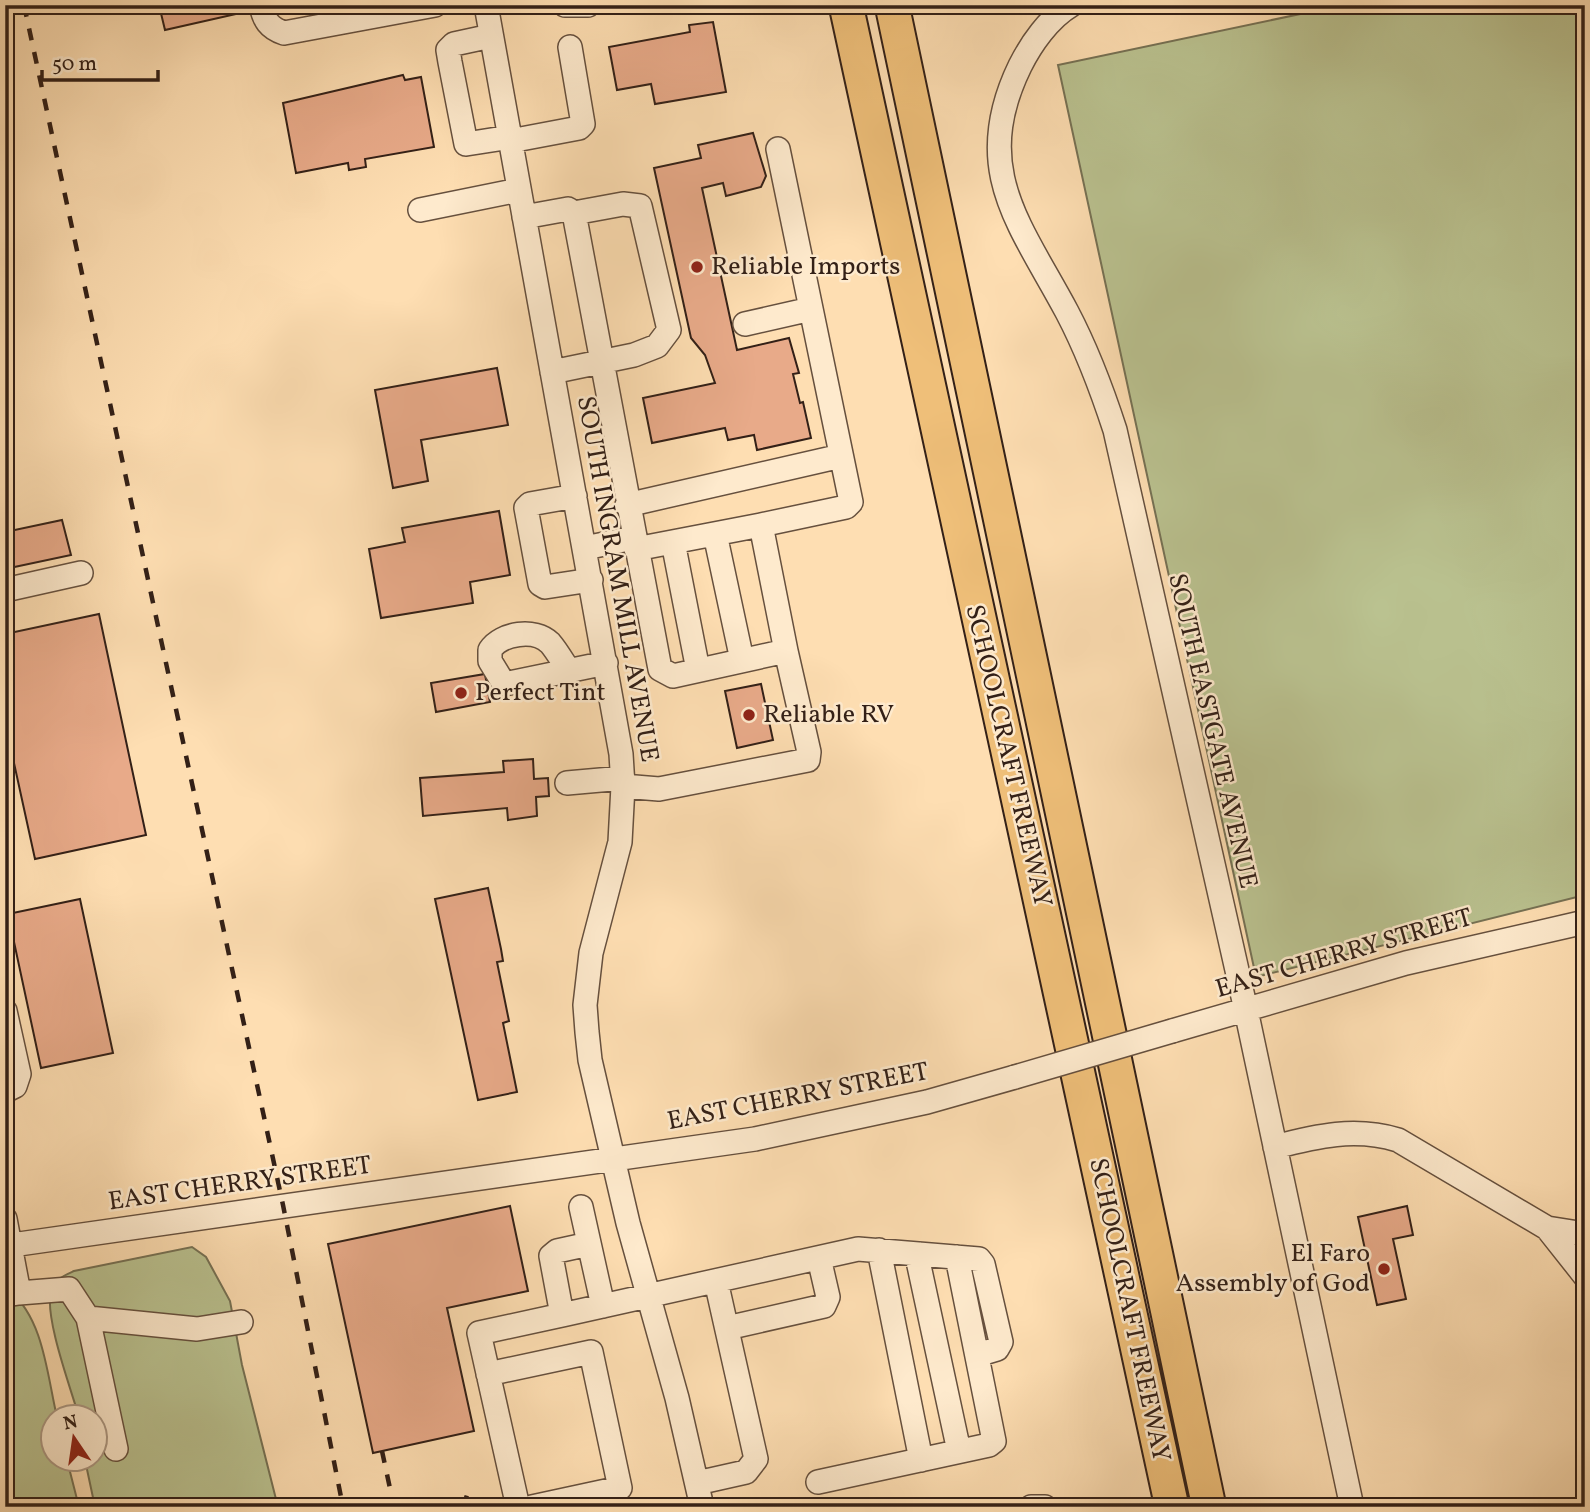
<svg xmlns="http://www.w3.org/2000/svg" width="1590" height="1512" font-family="Vollkorn,serif">
	<rect width="100%" height="100%" fill="#fedeb2"/>
	<filter id="stains"><feTurbulence type="fractalNoise" baseFrequency=".00286" numOctaves="4"/><feColorMatrix values="0 0 0 0 .2 0 0 0 0 .09 0 0 0 0 .02 0 0 0 .5 -.17"/></filter>
	<radialGradient id="worn" r=".72"><stop offset=".6" stop-color="#630" stop-opacity="0"/><stop offset="1" stop-color="#630" stop-opacity=".3"/></radialGradient>
	<path fill="#bac290" stroke="#767154" stroke-width="2" d="M1343,5H1585V895L1256,977L1058,65Z
		M192,1247L206,1257L230,1301L242,1365L278,1507H95L85,1460H94V1418L79,1417C71,1389 44,1317 51,1291C55,1279 63,1276 74,1271Z
		M10,1291C44,1320 47,1375 57,1417L52,1418V1460H67L79,1507H5V1292Z"/>
	<path fill="#e8aa89" stroke="#332017" stroke-width="2" d="M159,5H234L236,14L165,30Z
		M713,22L726,92L655,104L651,84L617,90L609,47L690,32L689,25Z
		M403,75L405,80L421,77L434,147L365,159L366,167L349,170L348,163L296,173L283,103Z
		M753,133L766,176L761,187L726,196L723,183L702,188L737,350L789,338L799,373L793,374L800,403L803,402L811,438L757,450L754,435L728,440L725,428L652,443L643,398L715,383L705,355L691,338L654,168L701,158L698,145Z
		M497,368L508,425L421,440L428,481L393,488L375,390Z
		M499,511L510,575L470,582L473,603L381,618L369,549L405,542L402,528Z
		M62,520L71,555L5,569V532Z
		M99,614L146,835L35,859L5,722V634Z
		M485,674L490,702L436,712L431,683Z
		M761,684L773,740L737,748L725,691Z
		M533,759L534,779L548,778L549,796L536,797L537,816L508,820L507,808L423,816L420,778L504,772L503,761Z
		M488,888L501,949L503,961L497,962L509,1021L503,1023L517,1092L478,1100L435,899Z
		M80,899L113,1053L41,1068L8,914Z
		M510,1206L528,1291L447,1308L474,1431L373,1453L328,1244Z
		M1407,1206L1413,1235L1393,1239L1406,1299L1377,1305L1358,1217Z"/>
	<g fill="none" stroke-linecap="round" stroke-linejoin="round">
		<g stroke="#66503e" stroke-width="26">
			<path id="minor" d="M261,5C264,20 269,28 284,33L435,5
				M486,5L621,754L623,786L620,842L591,953L585,1005L587,1032L590,1060L628,1223L677,1398L702,1507
				M565,5H588
				M1071,5C1049,18 1031,44 1020,66C970,169 1020,224 1067,312C1087,350 1102,390 1115,430L1246,1010L1352,1507
				M491,36L454,44L448,50L450,62L466,144L510,137
				M510,141L579,128L583,124L570,47
				M420,210L519,190
				M524,217L568,209L574,213L660,669L673,676L786,651L761,525L846,507L851,502L778,149
				M745,324L811,309
				M552,372L634,355L657,346L669,330L640,206L623,204L574,213
				M575,496L530,504L526,508L540,584L545,587L591,580
				M627,505L841,456
				M715,534L742,660
				M673,542L698,670
				M585,548L633,538
				M636,549L761,525
				M5,590L81,573
				M569,671C563,662 557,651 550,643C535,628 501,633 490,650V661L504,684L606,663
				M567,783L623,778
				M623,786L659,789L808,760L809,752L786,651
				M5,1011L19,1074L15,1086L5,1091
				M1172,1031L1406,963L1585,922
				M1275,1147C1317,1136 1355,1127 1398,1140L1547,1228L1585,1234
				M581,1207L603,1306
				M5,1219L19,1293L6,1295
				M1547,1228L1585,1276
				M589,1244L557,1251L551,1256L562,1315L858,1249L979,1259L983,1264L1001,1342L997,1349L977,1355
				M5,1246L755,1139L927,1102L1015,1077
				M879,1250L921,1460
				M919,1254L918,1261L959,1451
				M19,1293L69,1289L88,1318L116,1449
				M88,1318L197,1329L241,1322
				M727,1328L824,1306L828,1297L819,1258
				M488,1374L591,1352L620,1488L532,1507
				M818,1482L989,1445L994,1441L957,1257
				M697,1483L746,1472L756,1459L716,1281
				M518,1507L479,1333L562,1315
				M1031,1507H1045"/>
		</g>
		<g stroke="#332017" stroke-width="37">
			<path id="highway" d="M846,5L1172,1507
				M892,5L1209,1507"/>
		</g>
		<use href="#minor" stroke="#feeacd" stroke-width="23"/>
		<use href="#highway" stroke="#efbf79" stroke-width="33"/>
		<path stroke="#332017" stroke-width="4.5" stroke-dasharray="12 12" stroke-linecap="butt" d="M24,5L283,1205L343,1507
			M382,1451L394,1507
			M463,1507L470,1486"/>
		<g stroke="#66503e" stroke-width="26" stroke-linecap="butt">
			<path id="minor-bridge" d="M1015,1077L1172,1031"/>
		</g>
		<use href="#minor-bridge" stroke="#feeacd" stroke-width="23"/>
	</g>
	<g fill="#8f2418" stroke="#feeacd" stroke-width="2.5">
		<circle cx="697" cy="267" r="7"/>
		<circle cx="461" cy="693" r="7"/>
		<circle cx="749" cy="715" r="7"/>
		<circle cx="1384" cy="1269" r="7"/>
	</g>
	<g text-anchor="middle" dominant-baseline="central" stroke-width="5" stroke-linejoin="round" paint-order="stroke">
		<g font-size="26" fill="#332017" stroke="#feeacd" text-anchor="start">
			<text x="711" y="267">Reliable Imports</text>
			<text x="475" y="693">Perfect Tint</text>
			<text x="763" y="715">Reliable RV</text>
			<text x="1370" y="1254" text-anchor="end">El Faro<tspan x="1370" dy="30">Assembly of God</tspan></text>
		</g>
		<g font-size="26" fill="#332017" stroke="#feeacd">
			<text transform="translate(617 579) rotate(80)">SOUTH INGRAM MILL AVENUE</text>
			<text transform="translate(1212 731) rotate(77)">SOUTH EASTGATE AVENUE</text>
			<text transform="translate(1008 756) rotate(77)">SCHOOLCRAFT FREEWAY</text>
			<text transform="translate(1344 954) rotate(-16)">EAST CHERRY STREET</text>
			<text transform="translate(798 1097) rotate(-11)">EAST CHERRY STREET</text>
			<text transform="translate(240 1184) rotate(-8)">EAST CHERRY STREET</text>
			<text transform="translate(1129 1310) rotate(78)">SCHOOLCRAFT FREEWAY</text>
		</g>
	</g>
	<rect width="1590" height="1512" fill="none" stroke="#fedeb2" stroke-width="28"/>
	<rect x="7" y="7" width="1576" height="1498" fill="none" stroke="#332017" stroke-width="3.5"/>
	<rect x="14" y="14" width="1562" height="1484" fill="none" stroke="#332017" stroke-width="2"/>
	<g transform="translate(74 1438) rotate(347)"><circle r="33" fill="#feeacd" stroke="#ad9984" stroke-width="2"/>
	<path d="M0-5L12 26L0 18L-12 26Z" fill="#8f2418"/>
	<text y="-10" font-size="19" font-weight="bold" text-anchor="middle" fill="#332017">N</text>
	</g>
	<path d="M42 70v10h116v-10" fill="none" stroke="#332017" stroke-width="3.5"/>
	<text x="52" y="70" font-size="21" fill="#332017" stroke="#feeacd" stroke-width="5" paint-order="stroke">50 m</text>
	<rect width="100%" height="100%" filter="url(#stains)"/>
	<rect width="100%" height="100%" fill="url(#worn)"/>
</svg>
